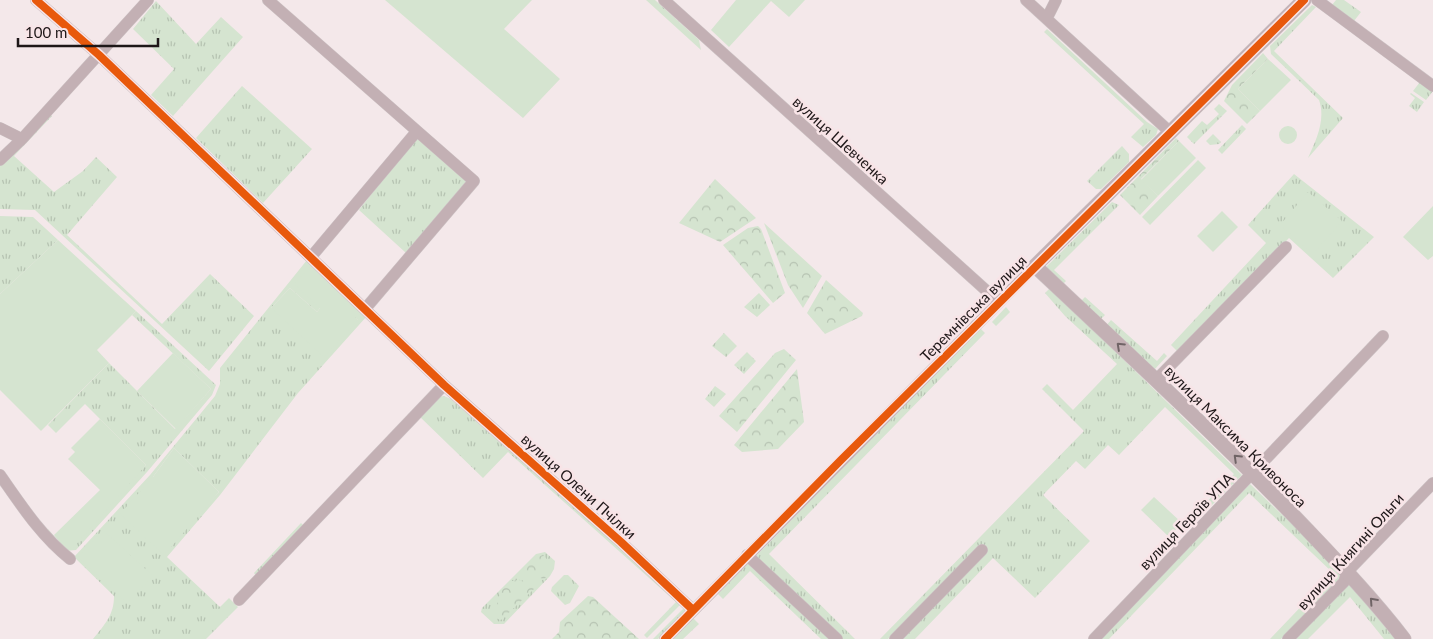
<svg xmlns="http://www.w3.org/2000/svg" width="1433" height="639" font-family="Lato,sans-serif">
	<defs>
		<pattern id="grass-tufts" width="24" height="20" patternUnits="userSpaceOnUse" patternTransform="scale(1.25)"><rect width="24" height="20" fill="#d5e4d0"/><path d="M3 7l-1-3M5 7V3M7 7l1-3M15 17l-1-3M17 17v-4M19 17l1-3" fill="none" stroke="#b6c3b2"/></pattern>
		<pattern id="forest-crowns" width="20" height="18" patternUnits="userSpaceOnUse" patternTransform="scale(1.25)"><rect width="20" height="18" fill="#d5e4d0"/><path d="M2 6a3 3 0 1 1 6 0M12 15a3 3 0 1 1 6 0" fill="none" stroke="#b6c3b2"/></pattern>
	</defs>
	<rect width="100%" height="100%" fill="#f4e8ea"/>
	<path fill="url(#grass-tufts)" fill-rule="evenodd" d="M646,0H655L699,40L701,50Z
		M1336,0H1344L1361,12L1354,21L1332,5Z
		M156,1L196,44L221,17L243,37L173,116L151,95L174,69L133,29Z
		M1312,5L1316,7L1274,51L1343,118L1308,158C1316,140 1326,120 1319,100L1271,54L1270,46Z
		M1047,29L1147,122L1158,129L1156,135L1143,147L1131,137L1144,124L1044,32Z
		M1420,82L1433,91L1426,100L1413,91Z
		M242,86L312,149L263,203L196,138Z
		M1411,93L1424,102L1417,112L1409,106L1415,98L1410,94Z
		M1219,104L1227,111L1194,144L1187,137L1202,121L1207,125L1219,114L1214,109Z
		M50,114L52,116L14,156L54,192L83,171L96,157L117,177L67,235L162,324L210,274L254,316L209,371L35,210L0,209V163Z
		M1242,125L1246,129L1222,154L1218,150Z
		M1213,134L1221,142L1219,144L1210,145L1206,141Z
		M416,136L467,181L406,253L359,210Z
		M1122,146L1129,154V162L1101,189H1096L1087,181Z
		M1294,174L1374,237L1333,278L1289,238L1179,353L1171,345L1266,243L1248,225Z
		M1112,202L1119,205L1054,270L1066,281L1062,285L1045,268Z
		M0,216L33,217L58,240L0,294Z
		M307,260L367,316L298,393L220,495L167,557L220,607L229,598L238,607L206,639H93C105,624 114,615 114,596L74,557L150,475L215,396L220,384V368ZM290,288L317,312L320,308L354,317L358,320L271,308ZM174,448L219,492L196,516L153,477Z
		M1050,288L1242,475L1202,515L1198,511L1234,474L1165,407L1119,455L1108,445L1085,469L1076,461L1043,495L1090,541L1035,598L993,558L915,639H899L987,549L982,544L888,639H880L1084,431L1042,389L1047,384L1073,410L1117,364L1065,316L1045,293Z
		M759,293L770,305L757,317L744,307Z
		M1085,297L1105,315L1099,321L1080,302Z
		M1006,307L1010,312L996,326L992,322Z
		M136,311L216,385L212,395L147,472L76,550L65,551L46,532L48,529L61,544L146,465L85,404L56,433L48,425L109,363L175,429L211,389L132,315Z
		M1111,320L1157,361L1164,353L1167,356L1154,370L1105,327Z
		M980,328L985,333L769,554L855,639H841L755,557Z
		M724,333L737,346L726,357L712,346Z
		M747,352L756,361L744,374L734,365Z
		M715,386L726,394L714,407L705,399Z
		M444,396L451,399L682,603L647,638L644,635L676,602L508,452L483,478L419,416L439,397Z
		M1250,484L1344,574L1281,639H1270L1333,573L1249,493L1109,639H1100Z
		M301,523L305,527L257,577L254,573Z
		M545,552L555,561L554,569L550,576L504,624H494L481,612L482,608L536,554Z
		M749,562L830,639H821L750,571L723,599L718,594Z
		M564,575H568L579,586L570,603L565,605L551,591L552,587Z
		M1349,583L1395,639H1384L1350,597L1308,639H1296Z
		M684,608L686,610L658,639H653Z
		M693,618L699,624L683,639H672Z"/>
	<path fill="url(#forest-crowns)" d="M1263,53L1268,59L1238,89L1260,111L1247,124L1224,101L1232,85Z
		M1176,138L1179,141L1141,179L1158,196L1140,215L1120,195Z
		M715,179L756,218L720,242L679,223Z
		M764,223L822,276L803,308L788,285Z
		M758,226L761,229L785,293L773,303L723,245L748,228Z
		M826,280L863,313L862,316L825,334L807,313Z
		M784,349L796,360L737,432L719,416L775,353Z
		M797,369L804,422L778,449L742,452L734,445Z
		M543,555L546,558L550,573L544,579L522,573L521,570L536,557Z
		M518,580L528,581L535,588L501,620L495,618L491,611L499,601L500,591L512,581Z
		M588,596L593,597L639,639H552L559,632L560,622Z"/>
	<path fill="#d5e4d0" d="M385,0H532L504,29L560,79L523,118Z
		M736,0H805L789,17L771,1L729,47L711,30Z
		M1268,59L1291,80L1260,111L1238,89Z
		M1279 135a9 9 0 1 1 18 0a9 9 0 1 1-18 0Z
		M1179,141L1196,158L1158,196L1141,180Z
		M1198,160L1206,168L1150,225L1142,217Z
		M1308,192L1342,221L1313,254L1280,225Z
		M1433,206V256L1428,260L1403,237Z
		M1222,211L1238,227L1213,252L1197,236Z
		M58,240L136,311L97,350L109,363L41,431L0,390V294Z
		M311,266L359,311L354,316L358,320L324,357L271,308L290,288L317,312L320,308L294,284Z
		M173,353L211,389L176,429L137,391Z
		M100,419L146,465L73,548L61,544L54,535L100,490L68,459L75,452L71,448Z
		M174,448L219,492L164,555L120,514L153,477Z
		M1154,497L1182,523L1169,537L1141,510Z
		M103,530L153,576L127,603L78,557Z"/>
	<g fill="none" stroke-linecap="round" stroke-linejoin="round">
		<g stroke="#cdc3c5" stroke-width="12">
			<path id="minor" d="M36,0L99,55L444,385L621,542L693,610
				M268,0L417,131L311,257
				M664,0L999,302
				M1026,0L1170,132
				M1317,0L1433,86
				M1047,18L1056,0
				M0,128L22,139
				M0,160L22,139L148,0
				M365,309L474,181L417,131
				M1156,380L1286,247
				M0,475C21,505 41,536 70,559
				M747,555L837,639
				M239,600L444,385
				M665,639L1035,266
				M895,639L982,550
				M1094,639L1383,336
				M1288,639L1344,582L1347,572L1433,483"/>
		</g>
		<g stroke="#cdc3c5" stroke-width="15">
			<path id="tertiary" d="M1304,0L1035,266C1123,349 1212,431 1296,518C1333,557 1371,596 1404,639"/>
		</g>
		<use href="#minor" stroke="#c3b0b4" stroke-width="11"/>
		<use href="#tertiary" stroke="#c3b0b4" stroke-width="14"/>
		<g stroke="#f8e4e7" stroke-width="11">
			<path id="cycleway" d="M36,0L99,55L444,385L621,542L693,610
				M665,639L841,460L1304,0"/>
		</g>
		<use href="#cycleway" stroke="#e8590c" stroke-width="8"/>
	</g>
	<defs><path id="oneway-chevron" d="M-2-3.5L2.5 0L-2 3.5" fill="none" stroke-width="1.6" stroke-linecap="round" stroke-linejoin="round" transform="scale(1.25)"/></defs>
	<g stroke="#706466">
		<use href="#oneway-chevron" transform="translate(1120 346) rotate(-137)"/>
		<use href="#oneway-chevron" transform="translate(1237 458) rotate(-136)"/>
		<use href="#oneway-chevron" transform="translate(1373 601) rotate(-132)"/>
	</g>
	<g text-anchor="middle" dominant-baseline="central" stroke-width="5" stroke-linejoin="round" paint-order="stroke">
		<g font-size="15" fill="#1e1718" stroke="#f8e4e7">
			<text transform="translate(841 140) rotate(42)">вулиця Шевченка</text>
			<text transform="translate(973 308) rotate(-45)">Теремнівська вулиця</text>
			<text transform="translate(1236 436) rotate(45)">вулиця Максима Кривоноса</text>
			<text transform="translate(579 486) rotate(42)">вулиця Олени Пчілки</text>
			<text transform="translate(1186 521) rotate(-46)">вулиця Героїв УПА</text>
			<text transform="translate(1350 551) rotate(-48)">вулиця Княгині Ольги</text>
		</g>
	</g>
	<path d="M18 38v8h140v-8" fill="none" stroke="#1e1718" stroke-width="2.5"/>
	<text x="25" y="38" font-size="15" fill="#1e1718" stroke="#f8e4e7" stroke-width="4" paint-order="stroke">100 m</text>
</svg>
